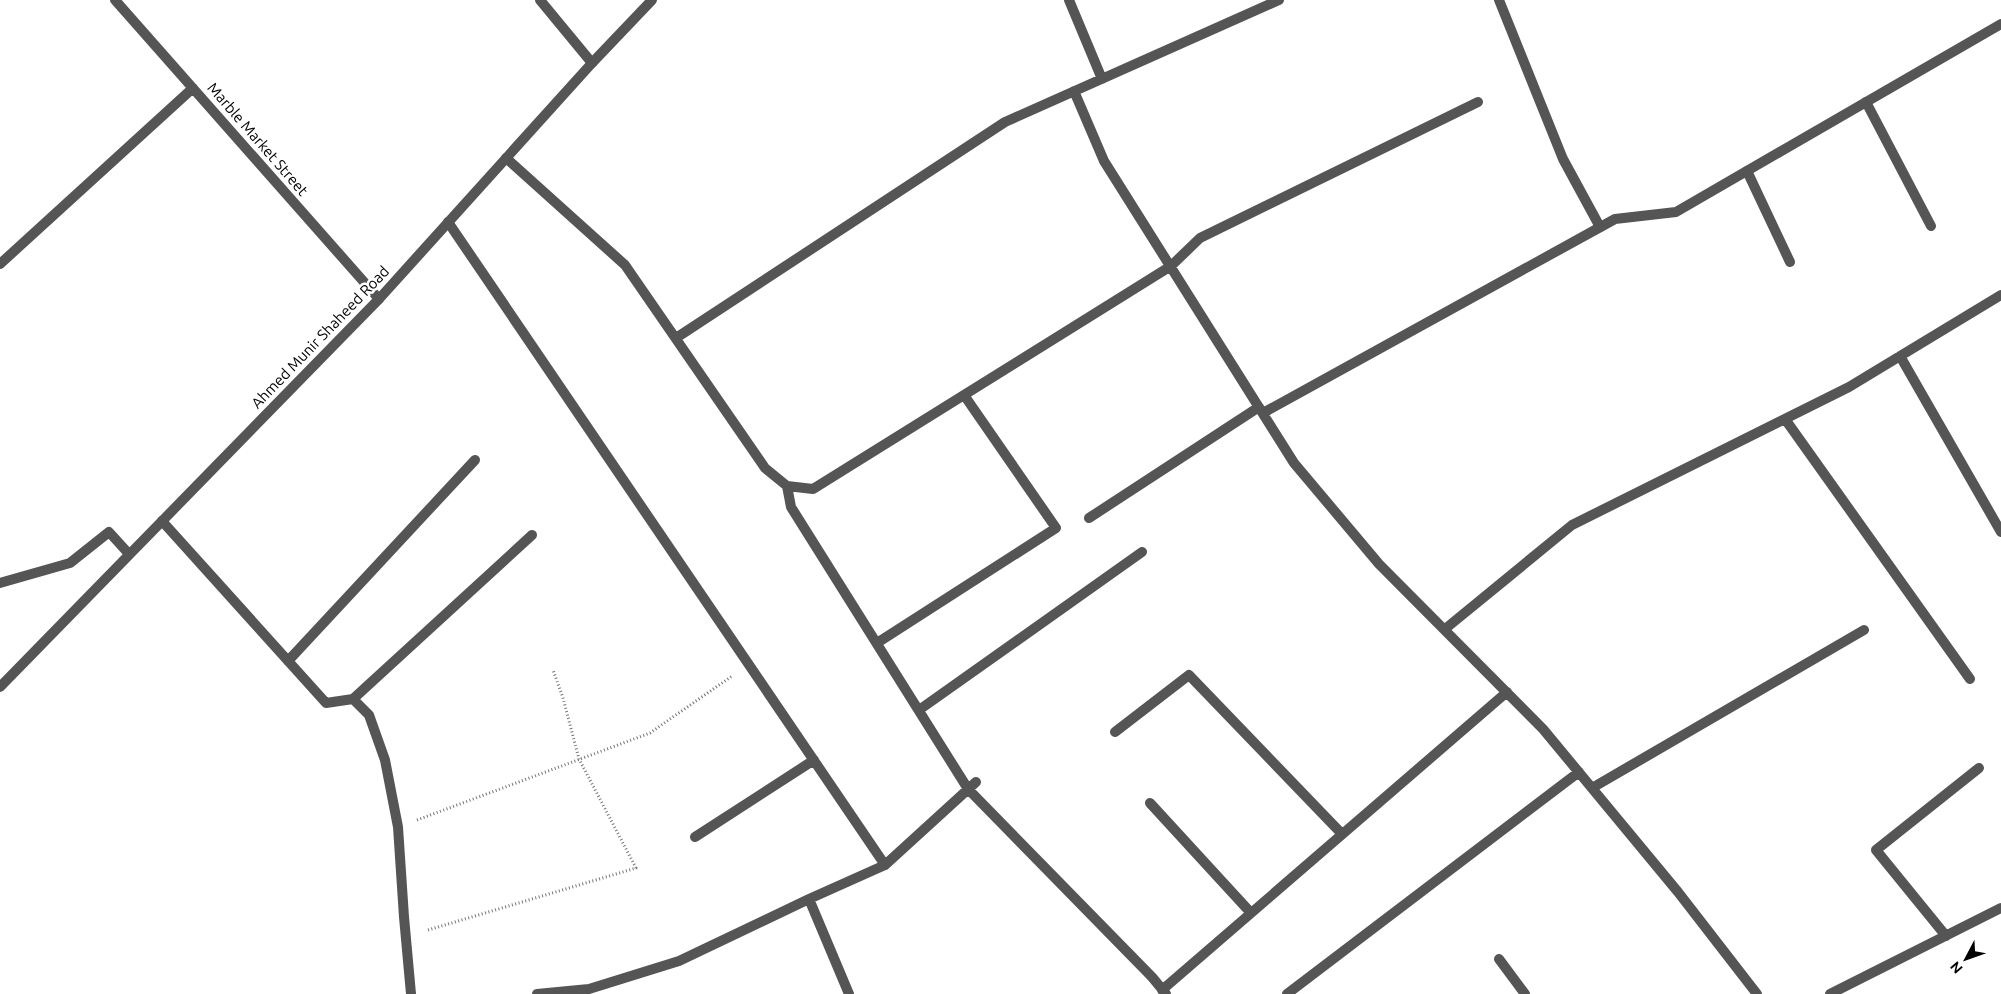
<svg xmlns="http://www.w3.org/2000/svg" width="2001" height="994" font-family="Ubuntu,sans-serif">
	<rect width="100%" height="100%" fill="#fff"/>
	<g fill="none" stroke-linecap="round" stroke-linejoin="round">
		<path stroke="#777" stroke-width="3" stroke-dasharray="1 2.5" stroke-linecap="butt" d="M417,820L650,733L732,676
			M428,930L636,868L579,759L563,698L553,670"/>
		<path stroke="#555" stroke-width="10" d="M1499,0L1563,159L1600,227
			M1866,102L1931,226
			M1747,171L1790,262
			M0,583L70,563L109,532L129,554"/>
		<path stroke="#555" stroke-width="10" d="M115,0L379,299
			M540,0L592,63
			M1069,0L1102,79
			M1074,91L1104,161L1294,463L1379,564L1543,729L1678,892L1757,994
			M506,158L625,265L765,468L787,486L813,489L1171,266L1200,238L1478,102
			M448,222L885,865
			M0,264L193,88
			M676,338L1005,122L1279,0
			M1900,356L2001,532
			M1263,413L1615,219L1676,212L2001,24
			M1785,419L1970,679
			M787,486L791,507L968,789L1152,977L1166,994
			M1089,518L1259,407
			M162,521L326,703L353,699L369,715L385,760L398,827L404,917L411,994
			M1445,629L1572,525L1849,387L2001,295
			M877,643L1056,528L964,395
			M288,661L475,460
			M353,699L532,535
			M919,710L1142,552
			M1115,732L1189,675L1342,834
			M1592,788L1864,630
			M1150,803L1251,913
			M695,837L814,760
			M809,899L849,994
			M1946,936L1876,850L1979,768
			M1499,959L1525,994
			M1162,990L1507,692
			M537,994L589,989L679,961L809,899L885,865L976,782
			M1287,994L1579,772
			M1830,994L2001,908"/>
		<path stroke="#555" stroke-width="10" d="M0,687L379,299L592,63L652,0"/>
	</g>
	<g text-anchor="middle" dominant-baseline="central" stroke-width="5" stroke-linejoin="round" paint-order="stroke">
		<g font-size="15" fill="#000" stroke="#fff">
			<text transform="translate(258 139) rotate(49)">Marble Market Street</text>
			<text transform="translate(320 337) rotate(-46)">Ahmed Munir Shaheed Road</text>
		</g>
	</g>
	<g transform="translate(1966 959) rotate(229)" stroke="#ffffff" stroke-width="4" paint-order="stroke">
	<path d="M0-4L9 19L0 12L-9 19Z" fill="#000000"/>
	<text y="-8" font-size="14" font-weight="bold" text-anchor="middle" fill="#000000">N</text>
	</g>
</svg>
